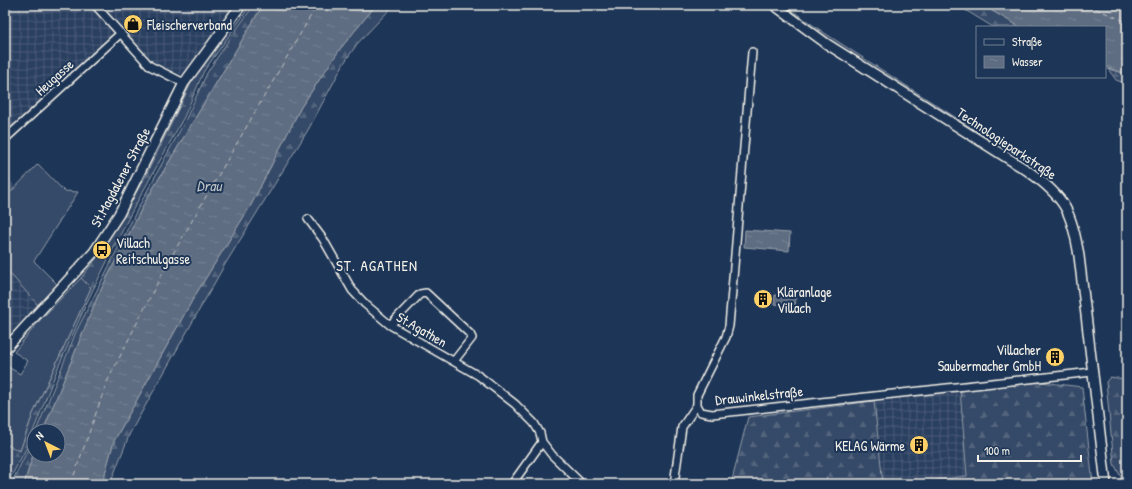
<svg xmlns="http://www.w3.org/2000/svg" width="1132" height="489" font-family="'Patrick Hand',sans-serif">
	<defs>
		<pattern id="industrial-grid" width="8" height="8" patternUnits="userSpaceOnUse"><rect width="8" height="8" fill="#2a4060"/><path d="M0 4h8M4 0v8" fill="none" stroke="#4a5c77"/></pattern>
		<pattern id="forest-firs" width="22" height="20" patternUnits="userSpaceOnUse"><rect width="22" height="20" fill="#354a67"/><path d="M5 1l3.5 6h-7zM16 11l3.5 6h-7z" fill="#53657d"/></pattern>
		<pattern id="water-ripples" width="26" height="14" patternUnits="userSpaceOnUse"><rect width="26" height="14" fill="#5e6d82"/><path d="M2 4q2-2 4 0t4 0M15 11q2-2 4 0t4 0" fill="none" stroke="#768294"/></pattern>
	</defs>
	<rect width="100%" height="100%" fill="#1d3557"/>
	<filter id="ink" filterUnits="userSpaceOnUse"><feTurbulence type="fractalNoise" baseFrequency=".025" numOctaves="2"/><feDisplacementMap in="SourceGraphic" scale="8" xChannelSelector="R" yChannelSelector="G"/><feConvolveMatrix kernelMatrix="1 2 1 2 8 2 1 2 1" color-interpolation-filters="sRGB"/></filter>
	<g filter="url(#ink)">
		<path fill="url(#industrial-grid)" d="M5,5H235L183,75L151,64L122,36L5,144Z
			M5,175L16,187L5,198Z
			M5,268L38,305L5,338Z
			M960,390L968,476L909,484H883L874,401Z"/>
		<path fill="#354a67" stroke="#949ea8" d="M779,5H784L823,32L1023,161H1020L812,30Z
			M38,164L64,191L78,192L34,261L58,285L38,305L5,268V198Z
			M81,278L91,288L33,414L20,451L5,444V365L20,374L28,361L14,352L41,319Z"/>
		<path fill="url(#forest-firs)" stroke="#949ea8" d="M243,5H251L204,71L184,117L130,215L88,300L57,370L27,447L7,484H5V444L20,451L33,414L91,288L81,278L103,250L112,231L143,181L201,63Z
			M254,5H263L145,202L97,298L43,431H36L76,332L139,206L185,121L207,73L226,44Z
			M376,5H394L357,44L344,63L308,130L224,266L130,433L110,484H102L114,441L194,297L251,205L301,107L340,49Z
			M957,5H982L1020,27H993Z
			M1108,69L1127,74V84L1116,80Z
			M1110,377L1124,379V382L1127,384V484H1120L1121,477L1114,464L1106,382Z
			M1041,382L1082,387L1093,484H909L967,476L960,390Z
			M874,401L883,484H731L748,417Z
			M34,437V452L24,484H11Z"/>
		<path fill="url(#water-ripples)" stroke="#9aa2ab" d="M263,5H376L340,49L301,107L251,205L194,297L114,441L102,484H24L34,452V455H58V431H43L97,298L145,202Z
			M982,5H1127V74L1105,67V27H1020Z
			M745,230L790,233L789,251L744,247Z
			M775,295L796,297L795,306L774,304Z"/>
		<g fill="none" stroke-linecap="round" stroke-linejoin="round">
			<path stroke="#c0c3c4" stroke-width="1" stroke-dasharray="5 4" stroke-linecap="butt" d="M1087,5L1127,22
				M71,484L107,382L167,264L317,5"/>
			<g stroke="#f4f1e8" stroke-width="10">
				<path id="minor" d="M95,5L150,66L184,83
					M752,52L729,326L726,337L697,395V405L701,412L712,414L1092,372
					M5,139L121,33
					M308,219L323,239L352,290L365,304L390,325L479,376L515,404L534,423L540,433L542,442L552,455L582,484
					M390,325L420,294L426,293L470,334L472,338L454,361
					M512,484L542,442
					M674,484L682,427L697,405"/>
			</g>
			<g stroke="#f4f1e8" stroke-width="12">
				<path id="tertiary" d="M774,5L827,44L1028,171C1065,197 1072,212 1079,256L1106,484
					M5,349L94,252L119,214L184,83L241,5"/>
			</g>
			<use href="#minor" stroke="#1d3557" stroke-width="7"/>
			<use href="#tertiary" stroke="#1d3557" stroke-width="9"/>
		</g>
	</g>
	<defs>
		<g id="shop-disc" transform="scale(1)"><circle r="9.5" fill="#ffd166" stroke="#1d3557"/><path d="M-5-2.5h2.3a2.7 3.5 0 0 1 5.4 0H5L5.5 6h-11ZM-1.5-2.5h3a1.5 2.3 0 0 0-3 0Z" fill="#111"/></g>
		<g id="bus-disc" transform="scale(1)"><circle r="9.5" fill="#ffd166" stroke="#1d3557"/><path d="M-5-6H5V4H4V6H2V4H-2V6H-4V4H-5ZM-3.5-4V0h7V-4ZM-3.5 1.2v1.5H-2V1.2ZM2 1.2v1.5H3.5V1.2Z" fill="#111"/></g>
		<g id="building-disc" transform="scale(1)"><circle r="9.5" fill="#ffd166" stroke="#1d3557"/><path d="M-4-6H4V6H1V3H-1V6H-4ZM-2.5-4.3h1.7v1.8h-1.7ZM.8-4.3h1.7v1.8H.8ZM-2.5-1h1.7V.8h-1.7ZM.8-1h1.7V.8H.8Z" fill="#111"/></g>
	</defs>
	<g fill-rule="evenodd">
		<use href="#shop-disc" x="133" y="24"/>
		<use href="#bus-disc" x="102" y="250"/>
		<use href="#building-disc" x="763" y="299"/>
		<use href="#building-disc" x="1055" y="357"/>
		<use href="#building-disc" x="919" y="445"/>
	</g>
	<g text-anchor="middle" dominant-baseline="central" stroke-width="4" stroke-linejoin="round" paint-order="stroke">
		<g font-size="14" fill="#f4f1e8" stroke="#1d3557" text-anchor="start">
			<text x="147" y="24">Fleischerverband</text>
			<text x="116" y="242">Villach<tspan x="116" dy="16">Reitschulgasse</tspan></text>
			<text x="777" y="291">Kläranlage<tspan x="777" dy="16">Villach</tspan></text>
			<text x="1041" y="349" text-anchor="end">Villacher<tspan x="1041" dy="16">Saubermacher GmbH</tspan></text>
			<text x="905" y="445" text-anchor="end">KELAG Wärme</text>
		</g>
		<g font-size="14" fill="#f4f1e8" stroke="#1d3557">
			<text transform="translate(54 77) rotate(-42)">Heugasse</text>
			<text transform="translate(1007 143) rotate(34)">Technologieparkstraße</text>
			<text transform="translate(120 177) rotate(-62)">St.Magdalener Straße</text>
			<text transform="translate(422 329) rotate(30)">St.Agathen</text>
			<text transform="translate(759 395) rotate(-6)">Drauwinkelstraße</text>
		</g>
		<g font-size="15" font-style="italic" fill="#c0c3c4" stroke="#1d3557">
			<text x="209" y="185">Drau</text>
		</g>
		<g font-size="15" letter-spacing="1" fill="#f4f1e8" stroke="#1d3557">
			<text x="377" y="265">ST. AGATHEN</text>
		</g>
	</g>
	<rect width="1132" height="489" fill="none" stroke="#1d3557" stroke-width="20"/>
	<rect x="10" y="10" width="1112" height="469" fill="none" stroke="#f4f1e8" stroke-width="1.5" filter="url(#ink)"/>
	<rect x="976" y="26" width="130" height="52" fill="#1d3557" stroke="#738091"/>
	<rect x="984" y="39" width="20" height="6" fill="#1d3557" stroke="#738091"/>
	<text x="1012" y="46" font-size="12" fill="#f4f1e8">Straße</text>
	<rect x="984" y="56" width="20" height="12" fill="url(#water-ripples)" stroke="#738091"/>
	<text x="1012" y="66" font-size="12" fill="#f4f1e8">Wasser</text>
	<g transform="translate(46 443) rotate(318)"><circle r="19" fill="#1d3557" stroke="#738091"/>
	<path d="M0-3L7 15L0 10L-7 15Z" fill="#ffd166"/>
	<text y="-6" font-size="11" font-weight="bold" text-anchor="middle" fill="#f4f1e8">N</text>
	</g>
	<path d="M978 455v6h103v-6" fill="none" stroke="#f4f1e8" stroke-width="2"/>
	<text x="984" y="455" font-size="12" fill="#f4f1e8" stroke="#1d3557" stroke-width="3" paint-order="stroke">100 m</text>
</svg>
